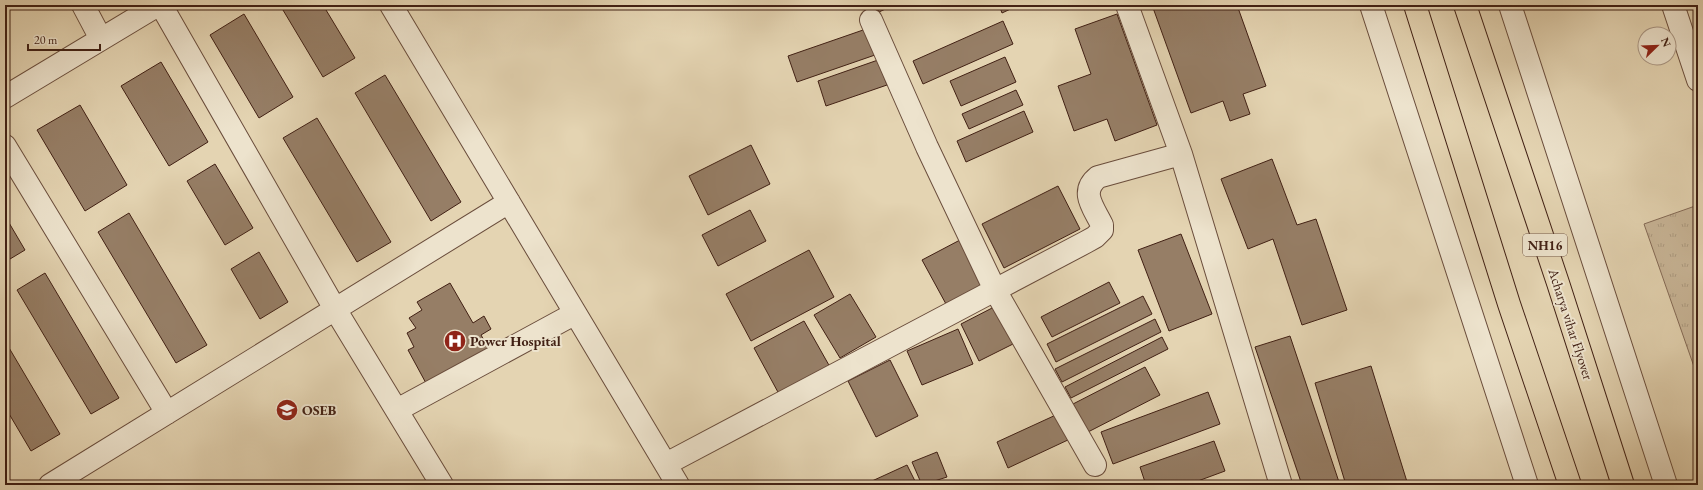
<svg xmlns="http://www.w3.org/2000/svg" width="1703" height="490" font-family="'EB Garamond',serif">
	<defs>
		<pattern id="grass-tufts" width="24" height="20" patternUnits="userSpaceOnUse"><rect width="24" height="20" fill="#c8b597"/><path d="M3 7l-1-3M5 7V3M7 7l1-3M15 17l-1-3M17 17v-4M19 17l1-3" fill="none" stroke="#ad9b81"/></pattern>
	</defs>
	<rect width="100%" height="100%" fill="#e4d4b2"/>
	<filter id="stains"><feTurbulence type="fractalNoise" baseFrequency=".005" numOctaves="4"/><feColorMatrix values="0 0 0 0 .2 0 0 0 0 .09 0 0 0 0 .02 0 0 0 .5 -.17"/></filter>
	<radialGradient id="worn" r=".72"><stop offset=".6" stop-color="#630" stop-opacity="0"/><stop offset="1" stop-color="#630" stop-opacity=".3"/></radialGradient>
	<path fill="url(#grass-tufts)" stroke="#846a56" d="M1698,205V378L1644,224Z"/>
	<path fill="#967e66" stroke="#412014" d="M280,5H323L355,58L323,77Z
		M876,5H894L879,12Z
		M999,5H1019L1002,13Z
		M1152,5H1237L1266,86L1243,94L1250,114L1230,121L1223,101L1191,113Z
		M244,14L293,97L259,118L210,35Z
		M1117,14L1157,125L1115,141L1107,119L1074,131L1058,86L1091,74L1075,29Z
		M1003,21L1013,44L923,84L913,61Z
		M866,29L875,55L797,82L788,56Z
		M1005,57L1016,82L961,106L950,81Z
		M878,60L887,85L826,106L818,81Z
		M161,62L208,142L169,166L121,86Z
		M385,75L461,202L431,221L355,93Z
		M1016,90L1023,105L969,129L962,114Z
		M80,105L127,185L85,211L37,130Z
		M1024,111L1033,132L966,162L957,141Z
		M317,118L391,242L357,262L283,138Z
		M751,145L770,184L708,215L689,176Z
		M1272,159L1297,225L1316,219L1347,310L1302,325L1273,239L1248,249L1221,179Z
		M215,164L253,228L225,245L187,181Z
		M1058,186L1080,229L1004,268L982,224Z
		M750,210L766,241L718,266L702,235Z
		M129,213L207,345L176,363L98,232Z
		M5,216L25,250L5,262Z
		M1181,234L1212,314L1169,331L1138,250Z
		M960,240L983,285L946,304L922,260Z
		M809,250L834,297L751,341L726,294Z
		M259,252L288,302L260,319L231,269Z
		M45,273L119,398L91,414L17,290Z
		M1109,282L1120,303L1052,337L1041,317Z
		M450,283L473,323L484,316L491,329L481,335L489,349L427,385L408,350L414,347L407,333L416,328L409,318L422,310L417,302Z
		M850,294L876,337L840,358L814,315Z
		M1143,296L1152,314L1056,362L1047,344Z
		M996,306L1015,343L979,361L961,324Z
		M1155,319L1161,332L1062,382L1055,369Z
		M804,321L830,367L779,394L754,348Z
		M958,329L973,364L922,385L907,351Z
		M1290,336L1340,485H1302L1255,347Z
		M1162,337L1168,349L1071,398L1065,387Z
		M5,341L60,434L31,451L5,407Z
		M890,360L918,416L876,437L848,381Z
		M1371,366L1408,485H1346L1315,383Z
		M1145,367L1160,395L1088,432L1073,404Z
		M1208,392L1220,424L1113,464L1101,432Z
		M1058,414L1070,439L1008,468L997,442Z
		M1214,441L1225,471L1187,485H1146L1140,467Z
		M937,452L947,477L922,485L912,462Z
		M907,465L917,485H873L872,481Z"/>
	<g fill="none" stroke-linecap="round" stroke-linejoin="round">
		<g stroke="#6a4d3c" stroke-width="24">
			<path id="minor" d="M83,5L101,39
				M161,5L335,309L442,485
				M391,5L678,485
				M1127,5L1181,154L1281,485
				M1371,5L1527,485
				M1510,5L1666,485
				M1673,5L1698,80
				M871,20L927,147L995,290L1086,242L1095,237L1102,230V225C1094,208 1079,192 1098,177L1181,154
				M5,97L158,5
				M5,146L167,413
				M397,410L574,314
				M666,464L995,290L1095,465
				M50,485L509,202"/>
		</g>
		<g stroke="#412014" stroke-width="24">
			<path id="highway" d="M1415,5L1509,304L1570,485
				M1465,5L1558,283L1623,485"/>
		</g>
		<use href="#minor" stroke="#ede3cd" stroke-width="22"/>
		<use href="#highway" stroke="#e4d4b2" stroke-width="22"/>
	</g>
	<defs>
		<g id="hospital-disc" transform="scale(1.15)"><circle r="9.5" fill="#8f2418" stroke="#ede3cd"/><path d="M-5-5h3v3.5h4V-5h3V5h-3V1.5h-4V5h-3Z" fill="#fff"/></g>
		<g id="school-disc" transform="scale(1.15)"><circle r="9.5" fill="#8f2418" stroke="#ede3cd"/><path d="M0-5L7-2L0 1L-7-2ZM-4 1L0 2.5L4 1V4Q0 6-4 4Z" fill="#fff"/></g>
	</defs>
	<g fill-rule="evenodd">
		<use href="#hospital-disc" x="455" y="341"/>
		<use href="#school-disc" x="287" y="410"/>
	</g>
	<g text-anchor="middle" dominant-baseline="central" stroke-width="4" stroke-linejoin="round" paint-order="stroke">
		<rect fill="#ede3cd" stroke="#755a4c" stroke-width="1" x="1523" y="234" width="44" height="22" rx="3"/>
		<g font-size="13" font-weight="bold" fill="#412014">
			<text x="1545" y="245">NH16</text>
		</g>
		<g font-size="14" fill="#412014" stroke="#ede3cd">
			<text transform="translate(1571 324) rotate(72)">Acharya vihar Flyover</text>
		</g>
		<g font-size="14" font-weight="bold" fill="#412014" stroke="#ede3cd" text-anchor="start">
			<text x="470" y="341">Power Hospital</text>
			<text x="302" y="410">OSEB</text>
		</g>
	</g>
	<rect width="1703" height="490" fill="none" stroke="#e4d4b2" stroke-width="20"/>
	<rect x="6" y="6" width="1691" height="478" fill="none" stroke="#412014" stroke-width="2"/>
	<rect x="10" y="10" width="1683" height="470" fill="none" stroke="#412014"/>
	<g transform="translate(1657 46) rotate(67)"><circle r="19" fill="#ede3cd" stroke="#a89583"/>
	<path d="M0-3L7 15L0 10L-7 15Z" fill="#8f2418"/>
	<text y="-6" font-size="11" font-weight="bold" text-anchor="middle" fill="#412014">N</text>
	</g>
	<path d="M28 44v6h72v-6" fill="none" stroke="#412014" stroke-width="2"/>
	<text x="34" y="44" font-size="12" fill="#412014" stroke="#ede3cd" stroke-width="3" paint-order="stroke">20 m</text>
	<rect width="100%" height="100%" filter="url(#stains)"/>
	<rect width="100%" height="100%" fill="url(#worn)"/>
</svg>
